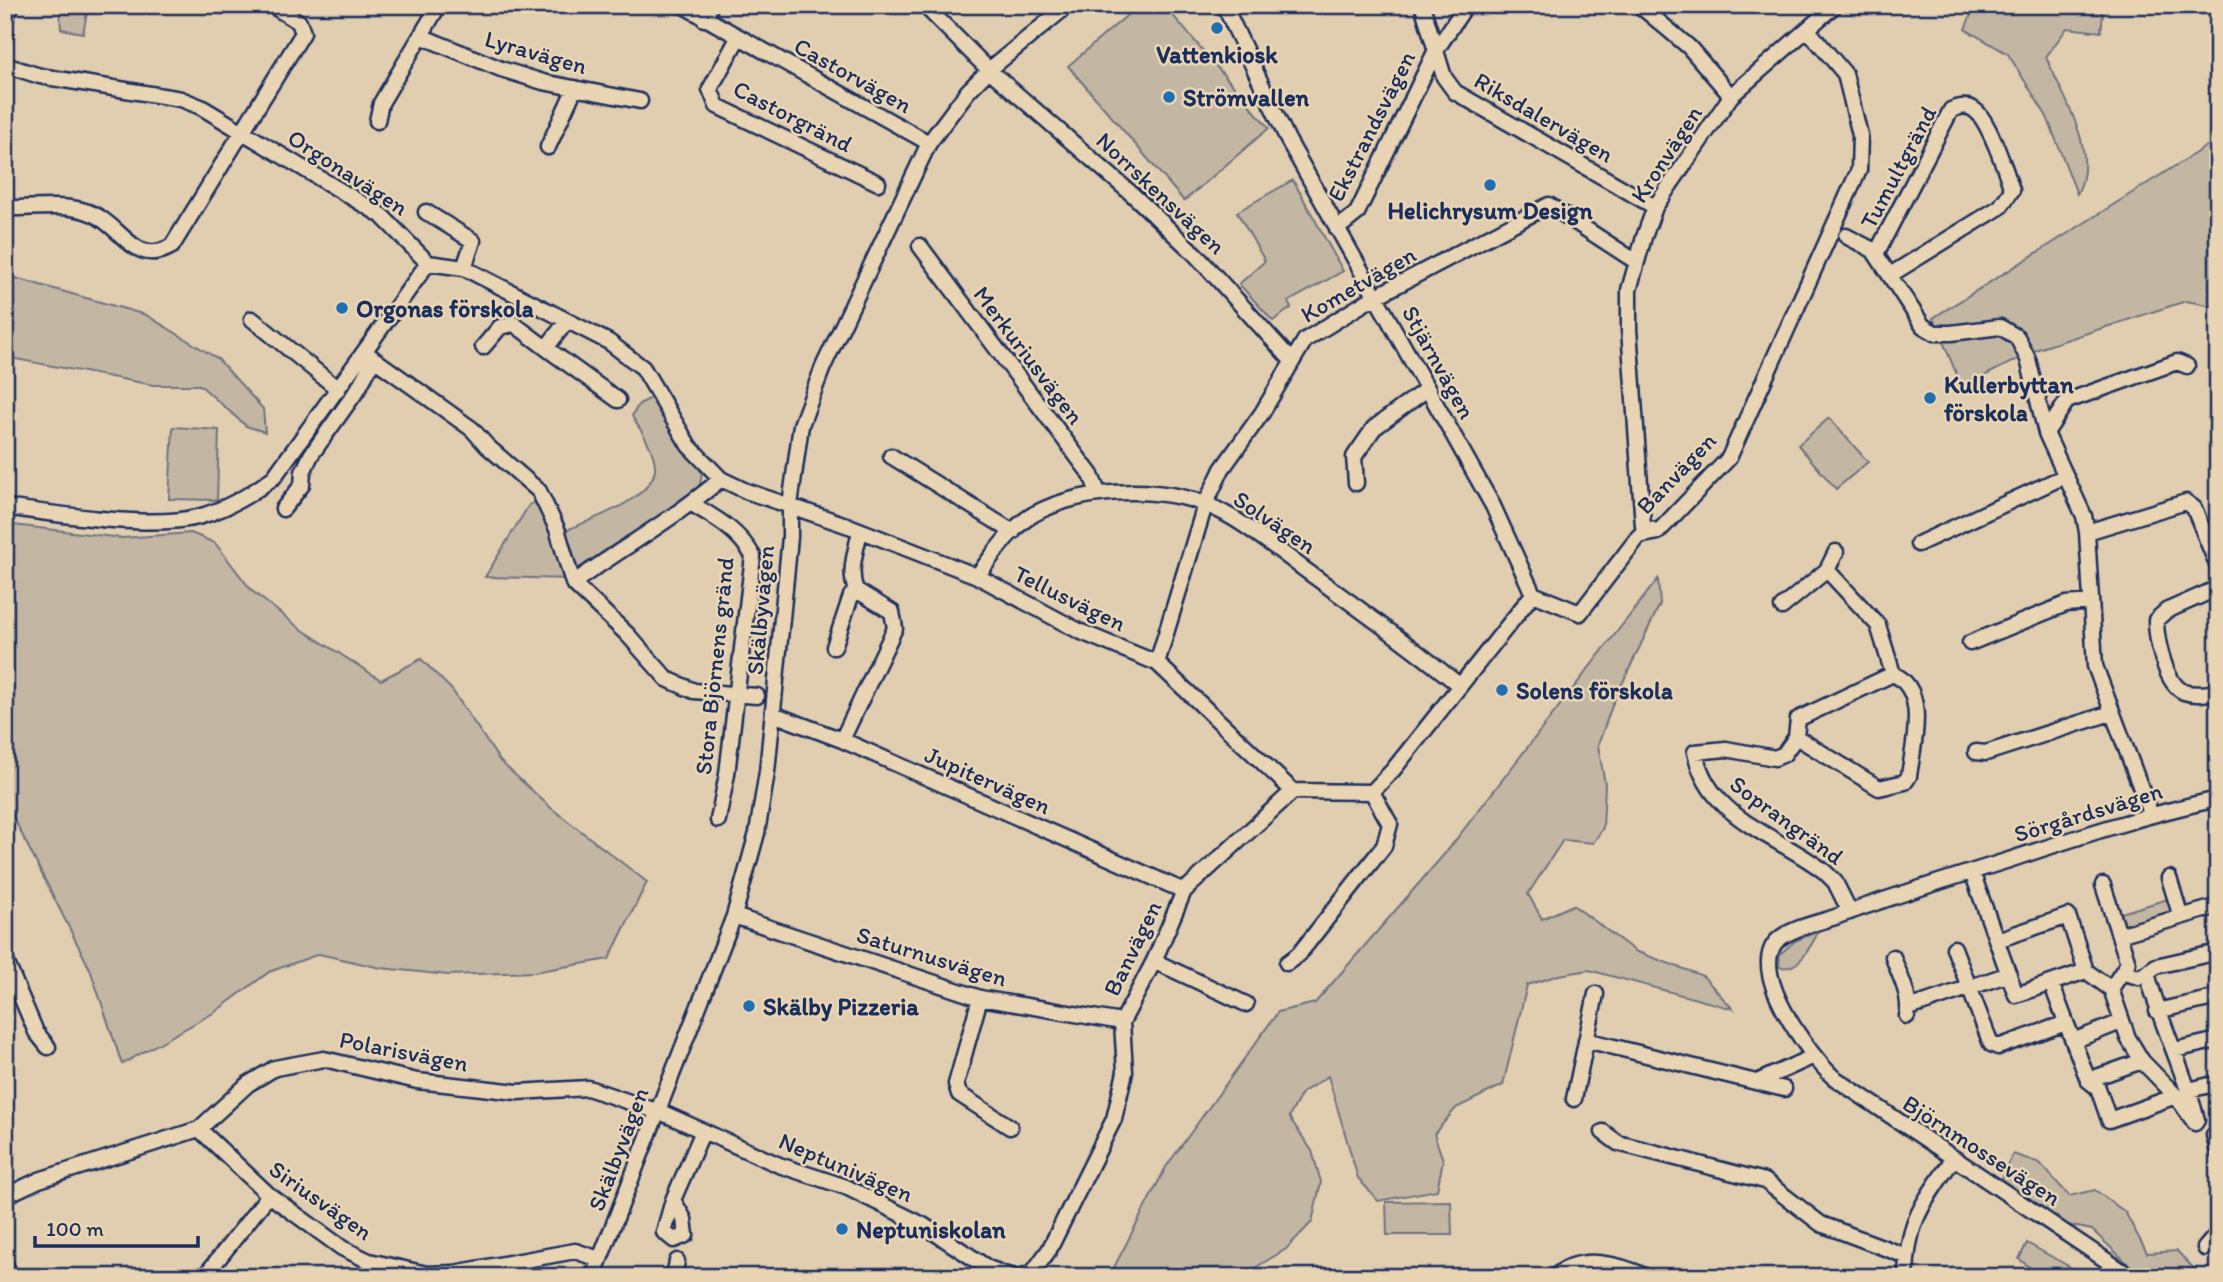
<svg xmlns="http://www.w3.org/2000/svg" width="2223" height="1282" font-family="Itim,sans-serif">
	<rect width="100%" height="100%" fill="#e1ceb0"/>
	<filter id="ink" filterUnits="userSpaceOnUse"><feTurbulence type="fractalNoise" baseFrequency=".0143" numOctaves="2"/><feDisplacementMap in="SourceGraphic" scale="14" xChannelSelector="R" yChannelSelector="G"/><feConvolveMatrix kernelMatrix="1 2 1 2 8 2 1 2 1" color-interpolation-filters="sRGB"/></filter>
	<g filter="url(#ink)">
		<path fill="#c3b7a4" stroke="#6f7381" stroke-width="2" d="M1139,5H1164L1269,128L1184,201L1068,66Z
			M1975,5H2098L2103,14L2101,32L2067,28L2046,57C2063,97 2100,152 2077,194L2047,117L2008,54L1965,29Z
			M63,9L87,13L83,33L61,29L60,14Z
			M2218,139V307L2186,301L2038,349L1962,387L1933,318Z
			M1293,180L1343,271L1288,302L1291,308L1273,321L1239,284L1265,261L1237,212Z
			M5,275L146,315L218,359L263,409L265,432L246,426L200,385H153L5,357Z
			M653,397L670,429L702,472L699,490L572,579L485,577L529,505L550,495L567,530C591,519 658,498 655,465C653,447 641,431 632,416L639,404Z
			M1829,418L1868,462L1836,489L1798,445Z
			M173,427L219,430L217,500L169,499Z
			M5,524L122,538L191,533L215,543L252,591L298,627L381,680L421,659L452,690L500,761L551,808L647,882L609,959L534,972L448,975L381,968L319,954L269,972L215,1012L122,1064L90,969L5,801Z
			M1658,579L1660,604L1613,703L1598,745L1605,784L1603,828L1593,843L1563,840L1528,894L1542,919L1573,905L1635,951L1703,976L1733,1009L1589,970L1559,975L1527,985L1503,1085L1456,1108L1434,1134L1443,1160L1437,1190L1378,1201L1358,1178L1328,1076L1302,1093L1289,1117L1312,1151L1321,1182L1312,1222L1286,1249L1240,1277H1109L1166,1167L1278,1012L1315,1003L1447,851Z
			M2168,899L2172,916L2126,929L2121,913Z
			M1819,931C1810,946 1800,972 1779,967L1780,954L1795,941Z
			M2013,1154L2040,1163L2069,1196L2095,1190L2125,1212L2147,1253L2177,1251L2202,1277H2142L2092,1230L2068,1225L2001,1179Z
			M1451,1201L1452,1235H1387L1386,1202Z
			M2027,1243L2088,1277H2042L2019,1259Z"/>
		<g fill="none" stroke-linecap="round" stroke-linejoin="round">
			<g stroke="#1b2f5e" stroke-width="19">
				<path id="minor" d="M682,5L929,143
					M924,5L989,70L1133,195L1195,254L1292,361
					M1224,5L1288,140L1493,506L1533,594
					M1422,5L1444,77L1455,92L1655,207
					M1639,5L1689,47L1731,96
					M5,19L12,5
					M704,19L711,5
					M423,37L501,69L543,82L640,101
					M738,38L710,89L717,106L878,183
					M5,65L40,76L181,99L201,107L381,215L428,263L464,268L609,342L643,368L689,446L721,479L746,491L849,526L977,576L1079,631L1157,663L1293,791
					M377,121L381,103L439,5
					M548,147L575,88
					M5,208C33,209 68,202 93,214C123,227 135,268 172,246L303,33L299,22L271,5
					M426,212L473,241L464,268
					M1337,229L1357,213L1435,52L1466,5
					M1846,236L1873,250L1923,326L1935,333H1951L2000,327L2017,337L2028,359L2046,433L2084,516L2087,532L2095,666L2151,815
					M920,246L1091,475L1098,492
					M1876,254L1951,110C1960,106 1969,104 1977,112C1990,125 2006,171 2012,190L2000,207L1890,275
					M252,319L338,389
					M483,347L500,327L514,324L546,348L567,321
					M546,348L618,400
					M374,359L472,429L487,446L539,491L557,529L573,583L627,634L667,679L694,691L757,696
					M2046,433L2067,401L2177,362L2187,366
					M891,456L1013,532
					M1356,483L1354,457L1374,428L1427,389
					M692,504C717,519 738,530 753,556L727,774L718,820
					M5,507C55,514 151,529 198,517C227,509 251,495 274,477L428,263
					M283,509L302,485L303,472L311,455L358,389L374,359L369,355
					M1658,532L1643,526L1629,329V290L1644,237L1655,207L1731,96L1835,5
					M2087,532L2186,502L2194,508L2218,567
					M1918,544L2065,476
					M1827,570L1878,625L1893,674C1929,690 1913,745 1909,776L1905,782L1879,788L1796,737L1784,754L1775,758L1726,749L1695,752C1708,819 1776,834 1825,872L1835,882L1850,912
					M977,576C993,555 1010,528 1034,514C1086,486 1172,484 1224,513C1256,530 1285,556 1315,577C1364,612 1412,647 1459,685
					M573,583C622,548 675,518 721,479
					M2218,588L2166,611L2156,620C2156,639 2165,684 2184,692C2195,696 2207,693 2218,692
					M1782,607L1827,570L1836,552
					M1970,643L2066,604L2091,602
					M834,647L851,596L856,590
					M1157,663L1205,505L1222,469L1262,413L1305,340L1371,299L1549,205L1635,261
					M773,714L842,740L1184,891
					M1796,737L1798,719L1893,674
					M842,740L895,628L892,612L856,590C848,572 856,551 860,531
					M1976,752L1986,753L2111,713
					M1972,872L2016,995L2086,971L2068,916L1997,940
					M2169,878L2181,917
					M2103,885L2128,963L2111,989
					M734,916L980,998L1122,1022
					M2119,935L2218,906
					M1954,948L1991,1044L1998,1047L2066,1023
					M1893,957C1899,975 1912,997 1907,1016
					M5,959L36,1032L48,1047
					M1154,961L1246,1004
					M1287,963L1299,954L1384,846L1390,824L1372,792
					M2086,971L2111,989L2128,1038L2142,1061L2176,1096L2195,1123
					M2124,973L2139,977L2147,973C2160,1023 2184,1069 2197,1120L2195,1123
					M2147,973L2156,966L2218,952
					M2051,983L2088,1080L2098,1088L2109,1120L2176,1096
					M980,998L956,1084L959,1094L1010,1127
					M1909,1008L2009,974
					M2157,1011L2218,997
					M1586,1040L1784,1089
					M2073,1041L2121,1022
					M2174,1050L2218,1040
					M2088,1080L2142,1061
					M1757,1082L1812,1057
					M2189,1090L2218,1083
					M1574,1099L1596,994
					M199,1129L269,1195L342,1248L369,1261L427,1274L454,1273L575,1251L599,1259
					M1603,1132L1618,1143L1765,1181L1821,1224L1906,1256
					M2214,1135L2218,1152
					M5,1196L39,1180L199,1129L248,1084L275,1068L324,1059L417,1081L473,1087L517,1092L588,1088L665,1114L779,1165L846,1187L923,1225L988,1268L1013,1277
					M673,1200L664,1232L674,1240L686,1235L684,1219L673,1200L703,1131
					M2205,1248L2218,1233
					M5,1264L11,1277
					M204,1277L269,1195
					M593,1277L734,916L757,833L767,772L790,537V505L801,425L823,367L929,143L968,91L989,70L1068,5
					M674,1277L677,1261
					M1020,1277L1033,1272L1049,1250L1114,1119L1125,1072L1122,1022L1154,961L1184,891L1293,791L1372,792L1393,770L1533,594L1580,613L1639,536L1658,532L1729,458L1859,170L1860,135L1845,74L1808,30
					M1555,1277C1579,1253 1620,1264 1647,1277
					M1906,1277C1907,1220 1923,1204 1953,1159
					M2131,1277L1833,1077C1810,1055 1750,976 1775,943C1787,928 1820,923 1838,916C1895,895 1952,878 2009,860C2078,837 2147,814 2218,799"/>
			</g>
			<use href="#minor" stroke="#e9d5b3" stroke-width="14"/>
		</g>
	</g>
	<g fill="#1f6fb2" stroke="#e9d5b3" stroke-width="2.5">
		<circle cx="1217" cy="28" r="7"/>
		<circle cx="1169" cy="97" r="7"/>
		<circle cx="1490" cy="185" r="7"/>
		<circle cx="342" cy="308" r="7"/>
		<circle cx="1930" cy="398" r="7"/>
		<circle cx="1502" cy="690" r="7"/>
		<circle cx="749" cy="1006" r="7"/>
		<circle cx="842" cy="1229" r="7"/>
	</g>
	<g text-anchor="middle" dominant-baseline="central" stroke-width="5" stroke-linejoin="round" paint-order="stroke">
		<g font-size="24" fill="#1b2f5e" stroke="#e9d5b3">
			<text transform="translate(536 52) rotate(16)">Lyravägen</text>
			<text transform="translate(853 75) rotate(29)">Castorvägen</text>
			<text transform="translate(793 116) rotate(27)">Castorgränd</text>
			<text transform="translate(1544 117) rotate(30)">Riksdalervägen</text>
			<text transform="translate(1371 126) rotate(-63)">Ekstrandsvägen</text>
			<text transform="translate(1666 154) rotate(-57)">Kronvägen</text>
			<text transform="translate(1898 167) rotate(-62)">Tumultgränd</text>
			<text transform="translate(348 172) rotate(33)">Orgonavägen</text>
			<text transform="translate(1161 193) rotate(43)">Norrskensvägen</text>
			<text transform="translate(1358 284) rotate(-30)">Kometvägen</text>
			<text transform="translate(1029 355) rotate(53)">Merkuriusvägen</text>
			<text transform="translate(1439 362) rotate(61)">Stjärnvägen</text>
			<text transform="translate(1676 473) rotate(-46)">Banvägen</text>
			<text transform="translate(1275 522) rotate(34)">Solvägen</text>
			<text transform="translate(1070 598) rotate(26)">Tellusvägen</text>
			<text transform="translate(760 610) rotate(-85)">Skälbyvägen</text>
			<text transform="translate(714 666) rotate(-84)">Stora Björnens gränd</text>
			<text transform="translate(988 780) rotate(24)">Jupitervägen</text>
			<text transform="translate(2088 812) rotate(-17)">Sörgårdsvägen</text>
			<text transform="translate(1787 820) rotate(36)">Soprangränd</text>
			<text transform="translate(1132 948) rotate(-64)">Banvägen</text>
			<text transform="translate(932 956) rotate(17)">Saturnusvägen</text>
			<text transform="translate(404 1051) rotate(11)">Polarisvägen</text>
			<text transform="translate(618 1149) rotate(-69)">Skälbyvägen</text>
			<text transform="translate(1982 1150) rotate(33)">Björnmossevägen</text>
			<text transform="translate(846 1167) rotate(23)">Neptunivägen</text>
			<text transform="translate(321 1200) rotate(35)">Siriusvägen</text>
		</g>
		<g font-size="24" font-weight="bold" fill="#1b2f5e" stroke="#e9d5b3" text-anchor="start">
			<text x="1217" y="54" text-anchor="middle">Vattenkiosk</text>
			<text x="1183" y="97">Strömvallen</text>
			<text x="1490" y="210" text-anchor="middle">Helichrysum Design</text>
			<text x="356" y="308">Orgonas förskola</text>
			<text x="1944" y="384">Kullerbyttan<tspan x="1944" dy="28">förskola</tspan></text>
			<text x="1516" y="690">Solens förskola</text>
			<text x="763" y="1006">Skälby Pizzeria</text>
			<text x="856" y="1229">Neptuniskolan</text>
		</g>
	</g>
	<rect width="2223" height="1282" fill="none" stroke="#e9d5b3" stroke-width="28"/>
	<rect x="14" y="14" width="2195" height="1254" fill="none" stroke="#1b2f5e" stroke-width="2.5" filter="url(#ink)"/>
	<path d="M35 1236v10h163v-10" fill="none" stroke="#1b2f5e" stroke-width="3.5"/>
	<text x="46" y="1236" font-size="21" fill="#1b2f5e" stroke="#e9d5b3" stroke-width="5" paint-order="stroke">100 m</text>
</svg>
